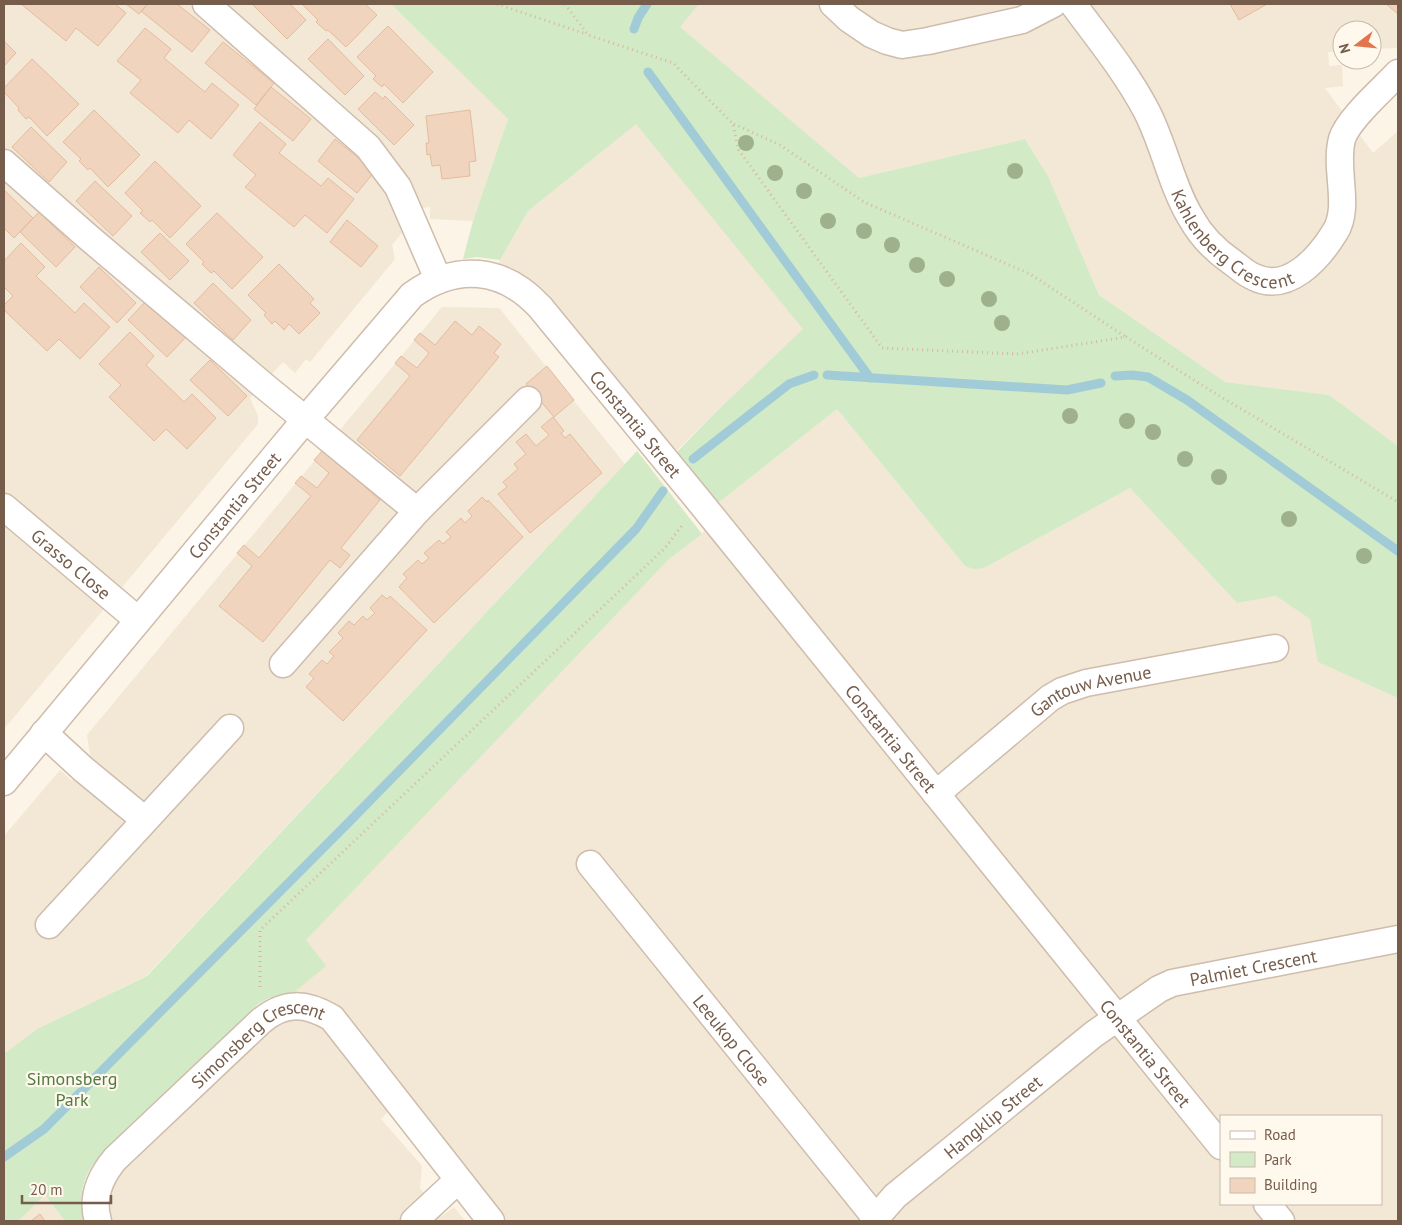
<svg xmlns="http://www.w3.org/2000/svg" width="1402" height="1225" font-family="'PT Sans',sans-serif">
	<rect width="100%" height="100%" fill="#fcf4e6"/>
	<path fill="#f3e7d5" fill-rule="evenodd" d="M4,4H391L508,119L473,221L430,219V207L422,208L392,245L395,259L310,362L306,359L295,373L283,362L250,398L258,416V424L4,729Z
		M699,4H1398V45L1396,48L1372,49V30H1342V51L1328,52L1329,66L1342,65L1343,86L1325,88L1373,153L1398,131V446L1329,395L1225,382L1099,295L1049,178L1025,139L859,178L679,27Z
		M636,123L804,329L714,414L667,460L495,275L500,260L528,211Z
		M442,307L499,308L625,464L146,976L37,1029L4,1054V836L60,770L72,781L91,761L87,735Z
		M837,409L965,566L984,568L1130,488L1237,603L1276,596L1310,619L1319,662L1398,698V1221H494L399,1101L381,1119L422,1166L420,1188L442,1216L454,1207L465,1221H97L96,1192L292,994L325,966L305,940L669,559L702,534L718,503ZM1221,1116H1381V1204H1221Z
		M45,1195L65,1221H17Z"/>
	<path fill="#d2eac5" d="M391,4H699L680,27L859,178L1025,139L1049,178L1099,295L1225,382L1329,395L1398,446V698L1318,662L1310,619L1276,596L1237,603L1130,488L984,568L974,569L965,566L837,409L718,503L677,452L714,414L803,329L636,124L528,211L500,260L477,257L463,259L473,221L508,119Z
		M637,451L702,534L669,559L306,940L326,966L292,994L269,998L258,1004L95,1162C81,1179 79,1200 84,1221H65L45,1195L18,1221H4V1054L37,1029L147,976Z"/>
	<g fill="none" stroke-linecap="round" stroke-linejoin="round">
		<path stroke="#a1ccd7" stroke-width="9" d="M634,29L638,18L647,4
			M648,72L870,378
			M827,375L1067,390L1101,383
			M1115,376L1132,375L1148,377L1187,400L1398,551
			M693,459L789,384L814,375
			M4,1157L44,1129L349,822L636,529L663,491"/>
	</g>
	<path fill="#f1d4be" stroke="#e3bc9f" d="M21,4H115L126,13L98,46L76,28L66,41Z
		M126,4H148L139,14Z
		M148,4H177L210,30L192,52L141,11Z
		M252,4H290L306,20L287,39Z
		M302,4H365L377,15L346,47L328,30L326,31L316,22L318,20Z
		M1230,4H1267L1239,20Z
		M1386,4H1398V14Z
		M388,26L433,72L403,103L384,84L382,87L373,79L376,76L357,57Z
		M145,28L171,49L164,58L205,92L212,83L239,105L211,139L189,120L178,133L130,93L141,80L117,61Z
		M328,39L364,76L345,95L308,59Z
		M4,41L16,53L4,66Z
		M223,42L274,83L256,105L205,63Z
		M32,59L79,104L47,136L29,117L26,119L18,110L19,108L4,92V88Z
		M271,87L311,119L293,141L254,109Z
		M375,92L383,99L385,96L414,125L394,145L358,109Z
		M94,110L140,155L108,187L90,168L88,170L79,161L81,159L63,142Z
		M470,110L476,161L469,162L470,176L442,179L440,165L432,166L430,154L427,155L426,143H429L426,116Z
		M260,122L286,144L279,153L321,186L328,178L354,199L327,233L305,215L294,227L245,187L256,175L233,155Z
		M31,127L67,162L49,182L12,147Z
		M335,139L375,171L357,193L318,161Z
		M155,161L201,206L170,238L152,220L150,222L140,213L143,211L125,193Z
		M95,181L132,216L113,236L76,201Z
		M4,190L33,218L14,238L4,228Z
		M39,212L75,247L56,267L20,232Z
		M217,213L263,257L232,289L214,271L211,273L202,264L204,262L186,244Z
		M347,220L378,246L361,267L330,242Z
		M160,233L189,261L170,280L141,252Z
		M21,243L45,267L36,276L75,313L84,303L110,327L80,359L59,339L47,351L4,310V305L13,296L4,287V261Z
		M279,264L314,299L310,303L320,313L299,334L289,324L284,330L275,321L272,324L264,315L266,313L248,295Z
		M99,267L136,303L117,323L80,287Z
		M213,283L251,320L233,340L194,303Z
		M147,300L186,337L167,357L128,320Z
		M455,321L472,335L479,326L501,344L494,353L499,357L400,476L357,440L410,376L395,363L401,356L417,368L429,353L414,340L420,333L435,345Z
		M130,332L154,356L146,365L184,402L192,394L216,418L187,449L166,429L154,441L109,397L121,385L99,364Z
		M210,360L247,396L228,416L190,380Z
		M547,366L574,400L554,417L526,384Z
		M553,417L564,431L561,433L565,438L570,434L602,473L530,533L498,494L507,487L503,482L518,469L514,464L526,454L516,442L526,434L536,446L549,435L541,427Z
		M330,442L373,477L365,487L380,500L341,548L350,555L340,568L330,560L263,642L219,606L252,566L237,553L244,545L259,558L311,496L295,483L301,476L317,488L329,473L314,460Z
		M482,497L487,502L488,500L523,537L434,623L399,587L407,578L403,574L418,560L422,564L429,558L424,553L439,540L443,544L451,537L446,532L461,518L465,523L472,516L468,511Z
		M382,595L387,599L390,596L427,630L343,721L306,687L314,678L309,674L322,660L327,664L334,656L329,652L343,638L338,633L349,621L354,625L363,616L367,620L375,613L370,608Z
		M40,1214L45,1221H31Z"/>
	<g fill="none" stroke-linecap="round" stroke-linejoin="round">
		<g stroke="#cebcac" stroke-width="29">
			<g id="minor">
				<path d="M206,4L368,147L398,187L438,279"/>
				<path d="M833,4L849,19L871,34L887,41L902,45L928,41L1022,20L1053,4"/>
				<path id="s1" d="M1073,4C1098,38 1126,72 1146,110C1164,144 1171,185 1191,218C1201,236 1216,251 1232,262C1239,267 1246,274 1254,277C1288,294 1319,258 1335,232C1351,207 1334,169 1342,139C1348,119 1383,89 1398,73"/>
				<path d="M4,163L88,237L263,385L417,511"/>
				<path id="s2" d="M4,507L138,620"/>
				<path d="M283,664L417,511L528,400"/>
				<path d="M44,733L83,769L145,820"/>
				<path id="s3" d="M4,782L305,420L412,295C456,263 503,267 540,307L700,502L1221,1146"/>
				<path id="s4" d="M936,794L1050,698L1062,691L1086,683L1275,648"/>
				<path id="s5" d="M590,864L875,1217"/>
				<path d="M49,925L230,728"/>
				<path d="M1267,1204L1281,1221"/>
				<path id="s6" d="M98,1221C91,1198 100,1177 115,1159L261,1021C285,1001 306,1003 332,1018L491,1221"/>
				<path d="M414,1221L458,1180"/>
				<path id="s7" d="M873,1221L895,1196L1094,1034L1159,989L1172,983L1398,939"/>
			</g>
		</g>
		<path stroke="#d6b8a1" stroke-width="3" stroke-dasharray="1 4" stroke-linecap="butt" d="M497,4L586,34
			M565,4L588,35L673,63L733,124L738,149L882,348L1017,354L1126,337L1216,394L1398,502
			M734,124L780,145L864,202L1030,274L1126,337
			M260,987V930L665,548L683,524"/>
		<use href="#minor" stroke="#fff" stroke-width="26"/>
	</g>
	<g fill="#9eb18c">
		<circle cx="746" cy="143" r="8"/>
		<circle cx="1015" cy="171" r="8"/>
		<circle cx="775" cy="173" r="8"/>
		<circle cx="804" cy="191" r="8"/>
		<circle cx="828" cy="221" r="8"/>
		<circle cx="864" cy="231" r="8"/>
		<circle cx="892" cy="245" r="8"/>
		<circle cx="917" cy="265" r="8"/>
		<circle cx="947" cy="279" r="8"/>
		<circle cx="989" cy="299" r="8"/>
		<circle cx="1002" cy="323" r="8"/>
		<circle cx="1070" cy="416" r="8"/>
		<circle cx="1127" cy="421" r="8"/>
		<circle cx="1153" cy="432" r="8"/>
		<circle cx="1185" cy="459" r="8"/>
		<circle cx="1219" cy="477" r="8"/>
		<circle cx="1289" cy="519" r="8"/>
		<circle cx="1364" cy="556" r="8"/>
	</g>
	<g text-anchor="middle" dominant-baseline="central" stroke-width="4.5" stroke-linejoin="round" paint-order="stroke">
		<g font-size="18" fill="#755c4b" stroke="#fff8ec">
			<text stroke="none"><textPath href="#s1" startOffset="294">Kahlenberg Crescent</textPath></text>
			<text stroke="none"><textPath href="#s3" startOffset="929">Constantia Street</textPath></text>
			<text stroke="none"><textPath href="#s3" startOffset="360">Constantia Street</textPath></text>
			<text stroke="none"><textPath href="#s2" startOffset="88">Grasso Close</textPath></text>
			<text stroke="none"><textPath href="#s4" startOffset="190">Gantouw Avenue</textPath></text>
			<text stroke="none"><textPath href="#s3" startOffset="1334">Constantia Street</textPath></text>
			<text stroke="none"><textPath href="#s7" startOffset="466">Palmiet Crescent</textPath></text>
			<text stroke="none"><textPath href="#s5" startOffset="226">Leeukop Close</textPath></text>
			<text stroke="none"><textPath href="#s3" startOffset="1739">Constantia Street</textPath></text>
			<text stroke="none"><textPath href="#s6" startOffset="256">Simonsberg Crescent</textPath></text>
			<text stroke="none"><textPath href="#s7" startOffset="159">Hangklip Street</textPath></text>
		</g>
		<g font-size="18" fill="#517a43" stroke="#fff8ec">
			<text x="72" y="1078">Simonsberg<tspan x="72" dy="21">Park</tspan></text>
		</g>
	</g>
	<rect width="1402" height="1225" fill="none" stroke="#755c4b" stroke-width="10"/>
	<rect x="1220" y="1115" width="162" height="90" fill="#fff8ec" stroke="#c8baac"/>
	<rect x="1230" y="1131" width="25" height="8" fill="#ffffff" stroke="#c8baac"/>
	<text x="1264" y="1140" font-size="15" fill="#755c4b">Road</text>
	<rect x="1230" y="1152" width="25" height="15" fill="#d2eac5" stroke="#c8baac"/>
	<text x="1264" y="1165" font-size="15" fill="#755c4b">Park</text>
	<rect x="1230" y="1178" width="25" height="15" fill="#f1d4be" stroke="#c8baac"/>
	<text x="1264" y="1190" font-size="15" fill="#755c4b">Building</text>
	<g transform="translate(1357 45) rotate(254)"><circle r="24" fill="#fff8ec" stroke="#c8baac"/>
	<path d="M0-4L9 19L0 12L-9 19Z" fill="#e3754e"/>
	<text y="-8" font-size="14" font-weight="bold" text-anchor="middle" fill="#755c4b">N</text>
	</g>
	<path d="M22 1195v8h89v-8" fill="none" stroke="#755c4b" stroke-width="2.5"/>
	<text x="30" y="1195" font-size="15" fill="#755c4b" stroke="#fff8ec" stroke-width="4" paint-order="stroke">20 m</text>
</svg>
